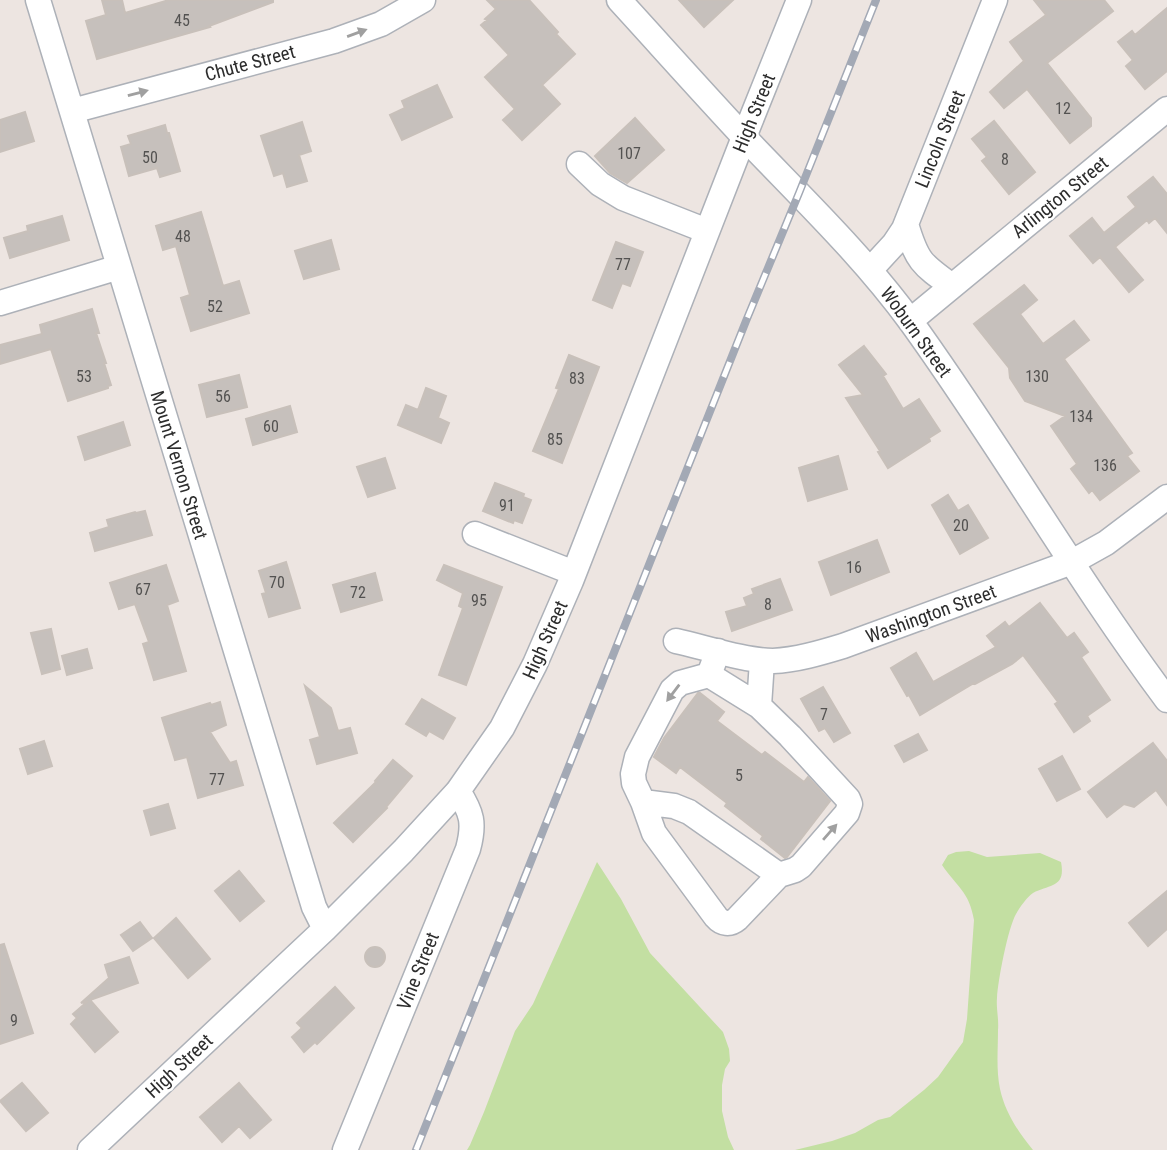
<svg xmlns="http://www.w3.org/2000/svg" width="1167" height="1150" font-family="'Roboto Condensed',sans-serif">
	<rect width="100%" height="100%" fill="#ede5e1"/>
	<path fill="#c3dfa2" d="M969,851L987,857L1040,853L1061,862C1066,888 1050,884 1033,893C1027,897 1020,907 1016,914C1008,928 998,980 997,998C996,1008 999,1019 998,1030C998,1049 996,1070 1000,1089C1005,1112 1018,1132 1033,1150H795L832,1141L855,1133L878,1120L890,1117L924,1090L938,1077L963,1042L967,1019L974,920C969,891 957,887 942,865L948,855L956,852Z
		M597,862L621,899L650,953L723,1032L729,1049L730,1061L725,1069L722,1085V1111L728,1137L734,1150H467L470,1145L484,1112L515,1031L533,1004Z"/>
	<path fill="#c6c0bc" stroke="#c8c0ba" stroke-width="2" d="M102,0H122L125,13L169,0H273V2L209,26L210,27L97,59L86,21L106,15Z
		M487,0H529L558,32L556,34L575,54L542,85L560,104L522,140L503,120L515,109L485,77L509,55L481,25L487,20L485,19L496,9Z
		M679,0H733L704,27Z
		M1034,0H1104L1113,11L1047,63L1091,118V126L1070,143L1027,89L1004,108L990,92L1024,61L1010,42L1046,15Z
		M1167,8V71L1145,89L1126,66L1133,60L1118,42L1132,31L1135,35Z
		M437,85L452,117L402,140L390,115L405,108L402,101Z
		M25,112L34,141L0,152V120Z
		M635,118L664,150L627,183L610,173L595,156Z
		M994,121L1035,172L1009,194L982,161L987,157L972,139Z
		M302,122L311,151L299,155L307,181L287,187L283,173L274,176L261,136Z
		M165,125L167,133H169L180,171L160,177L157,168L129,176L121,147L131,144L128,136Z
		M1153,177L1167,194V233L1155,218L1149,223L1147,220L1115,247L1143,280L1129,292L1100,257L1093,263L1070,236L1092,218L1104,233L1136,207L1128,197Z
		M201,212L223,286L239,281L249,313L191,331L181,298L190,295L176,246L163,250L156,226Z
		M62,216L69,240L10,258L4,238L28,231L27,226Z
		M331,240L339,269L304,279L295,251Z
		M616,242L643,252L630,286L622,283L612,308L593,300Z
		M1024,285L1037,300L1020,314L1043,344L1074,321L1089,340L1064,359L1132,453L1127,456L1139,471L1100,500L1092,490L1089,493L1071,469L1077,464L1051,426L1065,416L1025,401L1010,378L1009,368L974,324Z
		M92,309L99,333H96L106,363H104L111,385L108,386V388L68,401L51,349L0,364V345L42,334L40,325Z
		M864,346L886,374L883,376L903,409L919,399L940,431L929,438L930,441L888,468L878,452L880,451L846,398L863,395L839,365Z
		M569,355L599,367L562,463L533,451L559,389L556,388Z
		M239,375L247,407L207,417L199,385Z
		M426,388L446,396L438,418L449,423L441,443L398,425L406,405L418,410Z
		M290,406L297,432L253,445L246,419Z
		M123,422L130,445L85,460L78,437Z
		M838,456L847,489L808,501L799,468Z
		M385,458L395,488L368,497L357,467Z
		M495,483L524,494L523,497L531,500L522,523L514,520L513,523L483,511Z
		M948,495L958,511L968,505L988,538L960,554L932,505Z
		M145,511L152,535L95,551L90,533L109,527L107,520L135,512L136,513Z
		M877,540L889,572L831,595L819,562Z
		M286,562L300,608L269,617L262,594L266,593L259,571Z
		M166,565L178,601L167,605L186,671L154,680L143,644L149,642L135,604L119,609L110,583Z
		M444,565L502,587L466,685L439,675L463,608L459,606L463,593L437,580Z
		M375,573L382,600L341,612L333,585Z
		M780,579L792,610L732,631L726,612L747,606L744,598L754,594L752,589Z
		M1040,603L1067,638L1074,633L1088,652L1081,657L1110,700L1087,716L1090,721L1074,732L1055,704L1058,702L1023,655L1012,664L975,684L974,683L920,715L909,695L907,696L891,668L916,653L933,682L996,647L987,636L1005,622L1009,627Z
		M51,629L60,669L42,674L31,633Z
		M87,649L92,668L67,675L62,656Z
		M305,686L331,708L338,731L350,728L357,753L317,764L310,740L320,737Z
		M823,687L850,733L834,742L825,728L819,731L801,699Z
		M698,693H700L724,712L717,721L762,755L765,752L804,782L808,777L830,801L787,857L785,858L761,839L763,836L725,806L727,803L680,767L676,773L654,757L664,738Z
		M422,699L455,718L443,739L429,731L426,736L406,724Z
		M220,702L226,725L210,732L230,763L236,761L243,785L198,798L187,757L175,760L162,718L210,703L211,705Z
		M918,734L927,750L904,762L895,746Z
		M44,741L52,766L28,774L20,749Z
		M1153,743L1167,761V805L1156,790L1134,807L1124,804L1107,817L1088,792Z
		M1062,756L1080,789L1057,801L1039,769Z
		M393,760L412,776L386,807L387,808L353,842L334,823L376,782L375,781Z
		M168,804L175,828L151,835L144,811Z
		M239,871L264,901L240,921L215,891Z
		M1167,891V929L1148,946L1129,923Z
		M176,918L210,959L188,978L154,938Z
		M140,922L152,938L133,951L121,935Z
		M4,944L33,1033L0,1044V945Z
		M365 957a10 10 0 1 1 20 0a10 10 0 1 1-20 0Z
		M129,957L138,983L90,1000L118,1032L95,1052L71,1024L77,1018L73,1014L88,1001L81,1003L109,978L105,965Z
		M335,987L354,1008L317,1044L315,1042L304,1052L292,1037L302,1028L297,1023Z
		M22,1083L48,1113L26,1131L0,1101Z
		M239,1083L271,1120L250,1138L239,1126L222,1142L200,1117Z"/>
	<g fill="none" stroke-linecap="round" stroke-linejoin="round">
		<g stroke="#adb1b8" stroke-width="27">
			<path id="minor" d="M38,0L314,907L325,929
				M619,0C661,46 702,92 744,137C802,198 862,255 911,322C1000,445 1076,578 1167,700
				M72,111L334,41L381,24L423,0
				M579,164L600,184L623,198L707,231
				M906,224C917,261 921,264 952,286
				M870,270L894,244L904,229L995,0
				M0,303L119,267
				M910,321L1167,109
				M475,534L574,573
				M676,641C704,647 745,661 773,661C796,660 820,653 843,646L1072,562L1106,543L1167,497
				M718,651L709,675L680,683L672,690L637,757L633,774L634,783L643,802L654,833L716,917C722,924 730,925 737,919L779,875L795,870L801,866L847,813L850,804L848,799L790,736L759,706L762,661
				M709,675L759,706
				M643,802L674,806L689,812L779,875
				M90,1150L325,929L403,851L458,791L502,728L535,664L571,581L744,137L799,0
				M345,1150L468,849C475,823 472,813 458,791"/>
		</g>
		<use href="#minor" stroke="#fff" stroke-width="24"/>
		<g stroke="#a3a9b5" stroke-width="8">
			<path id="rail" d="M416,1150L746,321L799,193L876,0"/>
		</g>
		<use href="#rail" stroke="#fff" stroke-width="5" stroke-dasharray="16" stroke-linecap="butt"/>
	</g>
	<defs><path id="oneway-solid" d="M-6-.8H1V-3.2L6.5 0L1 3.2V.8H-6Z" transform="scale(1.75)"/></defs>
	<g fill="#a0a0a0">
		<use href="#oneway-solid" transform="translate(357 33) rotate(-20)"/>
		<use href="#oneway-solid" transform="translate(138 93) rotate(-15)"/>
		<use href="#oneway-solid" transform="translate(673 693) rotate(127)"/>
		<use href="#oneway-solid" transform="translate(830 832) rotate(-49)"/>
	</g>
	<g text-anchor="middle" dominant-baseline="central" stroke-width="5" stroke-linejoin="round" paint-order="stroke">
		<g font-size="16" fill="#535251">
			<text x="182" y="20">45</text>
			<text x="1063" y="108">12</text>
			<text x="629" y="153">107</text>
			<text x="150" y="157">50</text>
			<text x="1005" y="159">8</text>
			<text x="183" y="236">48</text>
			<text x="623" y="264">77</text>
			<text x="215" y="306">52</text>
			<text x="84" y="376">53</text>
			<text x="1037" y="376">130</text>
			<text x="577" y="378">83</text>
			<text x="223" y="396">56</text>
			<text x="1081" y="416">134</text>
			<text x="271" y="426">60</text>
			<text x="555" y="439">85</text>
			<text x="1105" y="465">136</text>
			<text x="507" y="505">91</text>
			<text x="961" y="525">20</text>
			<text x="854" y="567">16</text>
			<text x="277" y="582">70</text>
			<text x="143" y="589">67</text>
			<text x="358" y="592">72</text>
			<text x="479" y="600">95</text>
			<text x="768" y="604">8</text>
			<text x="824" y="714">7</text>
			<text x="739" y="775">5</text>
			<text x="217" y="779">77</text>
			<text x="14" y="1020">9</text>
		</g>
		<g font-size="19" fill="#2d2d2d" stroke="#fff">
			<text transform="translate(250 63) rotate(-15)">Chute Street</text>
			<text transform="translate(754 113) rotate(-68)">High Street</text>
			<text transform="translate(940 139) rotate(-68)">Lincoln Street</text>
			<text transform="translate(1060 197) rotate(-39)">Arlington Street</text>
			<text transform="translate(916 332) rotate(54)">Woburn Street</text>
			<text transform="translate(179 465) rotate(73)">Mount Vernon Street</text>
			<text transform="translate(931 614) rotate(-20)">Washington Street</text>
			<text transform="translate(545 640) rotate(-66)">High Street</text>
			<text transform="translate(418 971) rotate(-68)">Vine Street</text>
			<text transform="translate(179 1066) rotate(-43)">High Street</text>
		</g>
	</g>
</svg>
